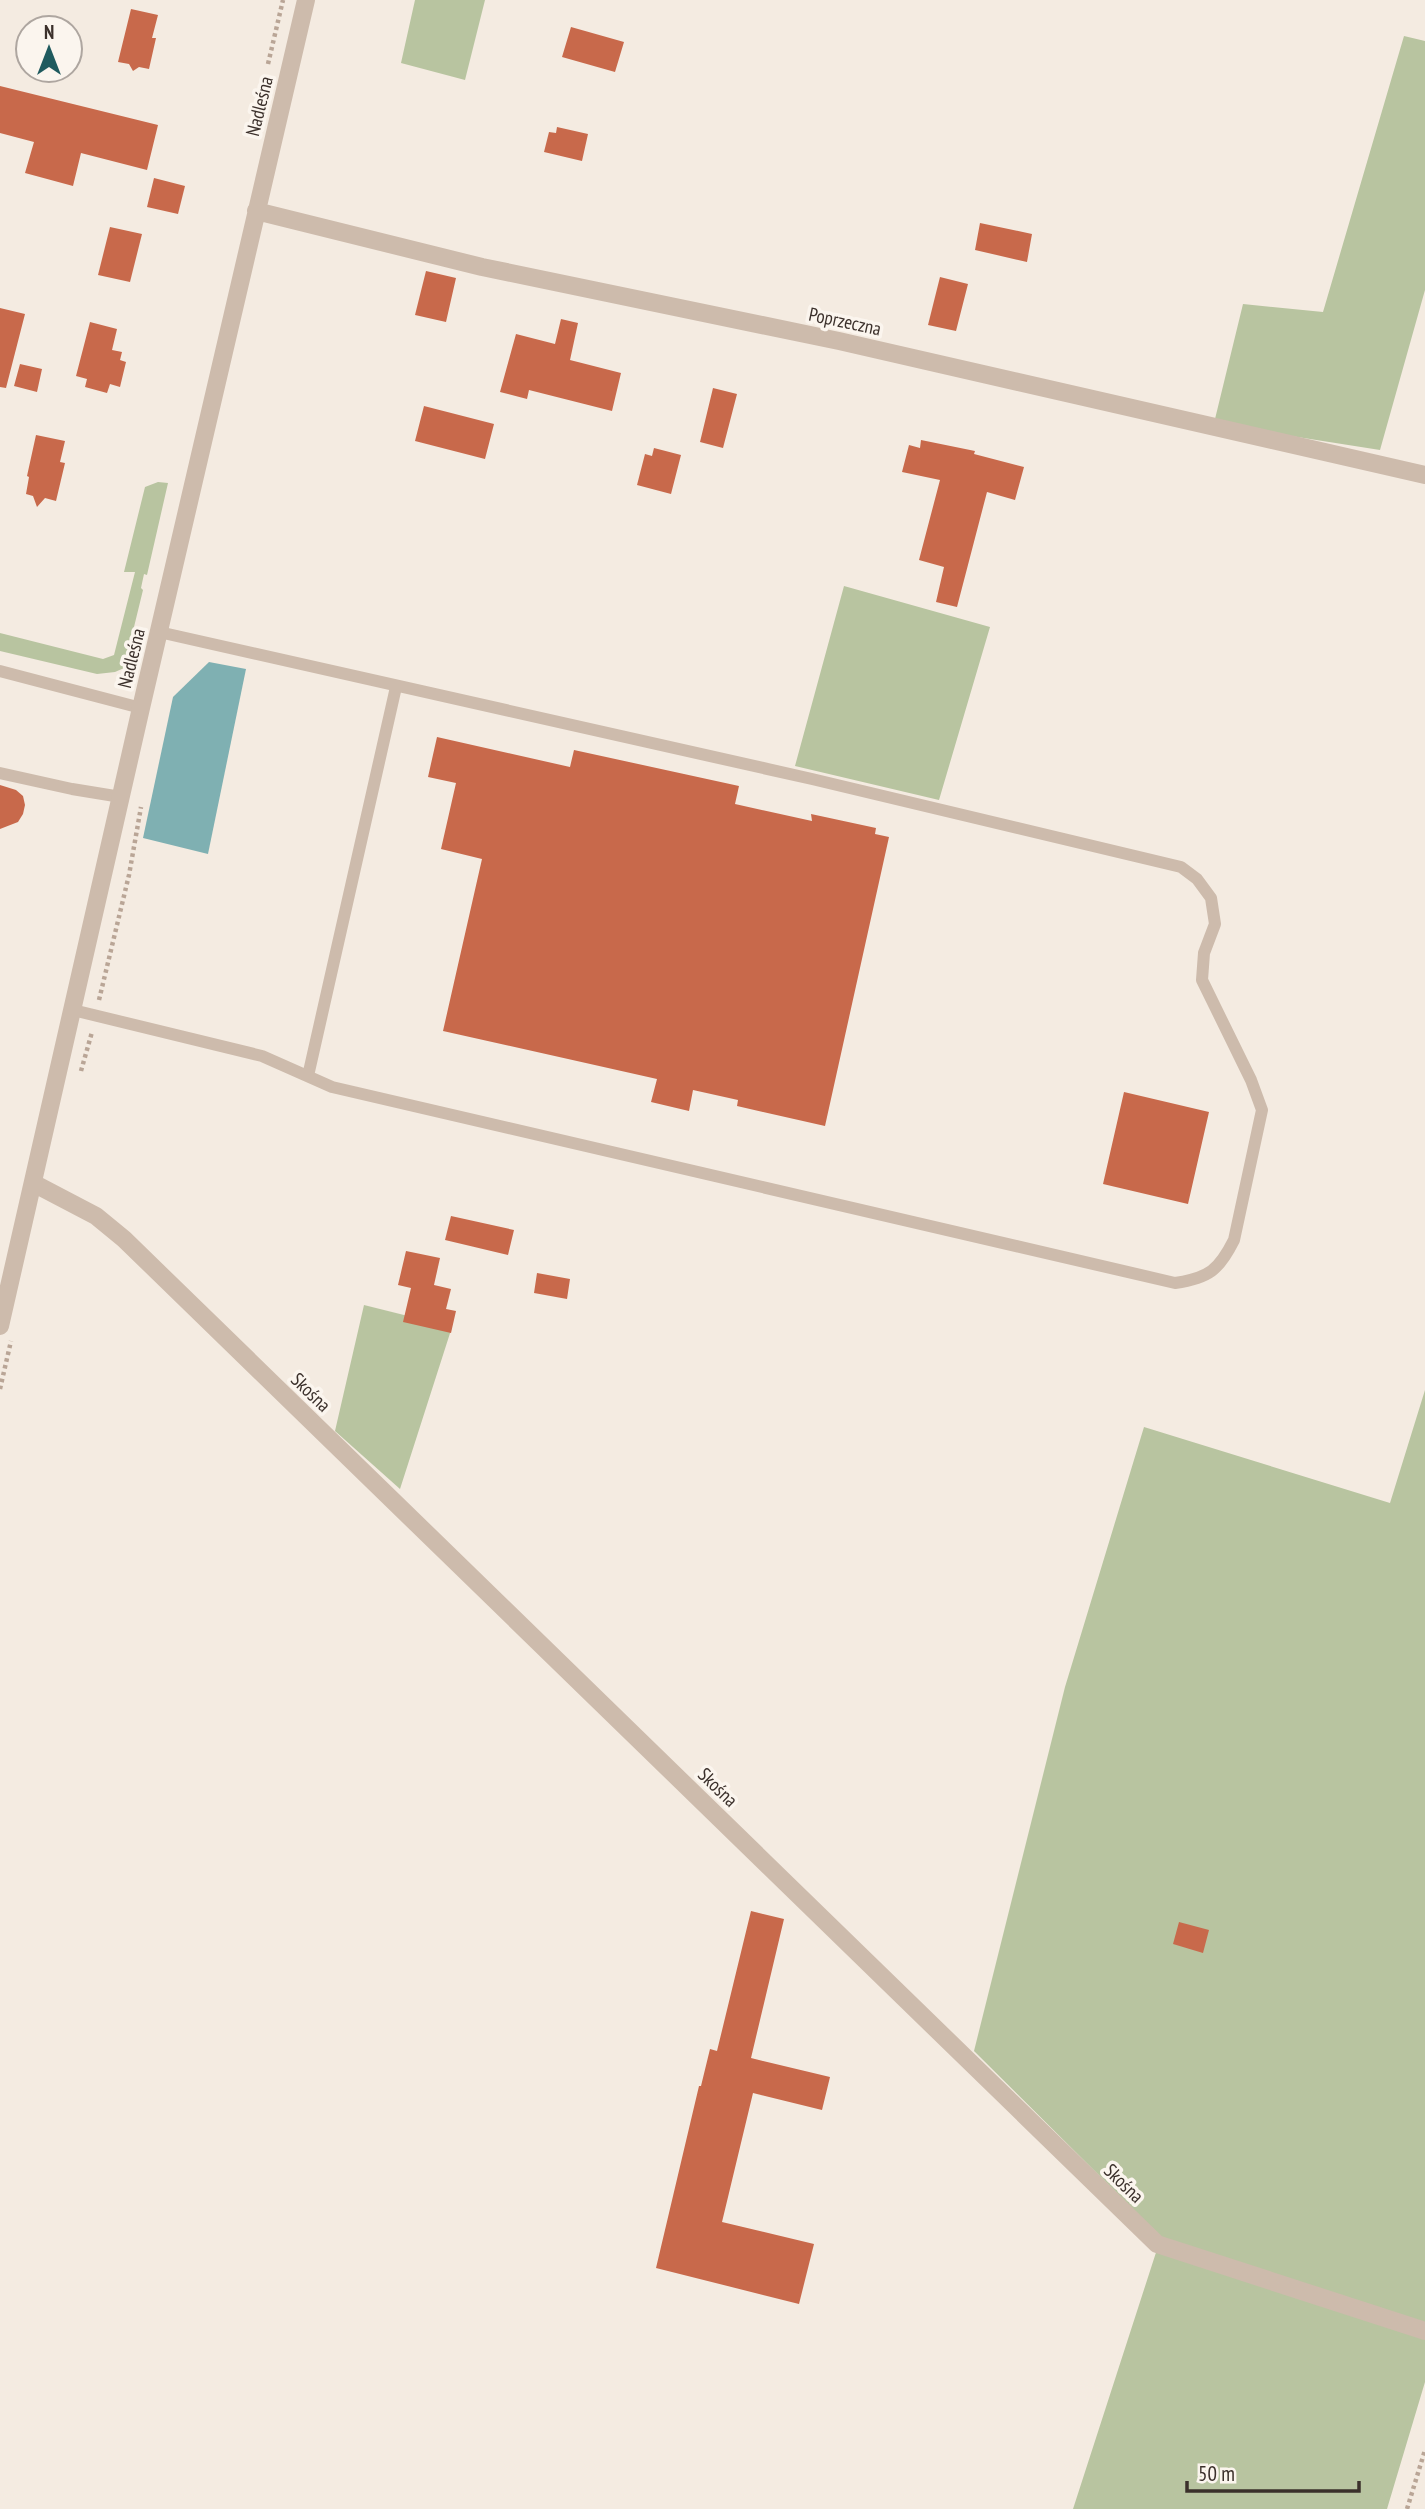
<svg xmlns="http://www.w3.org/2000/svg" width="1425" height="2509" font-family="'PT Sans Narrow',sans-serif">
	<rect width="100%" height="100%" fill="#f4ebe1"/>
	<path fill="#b8c4a0" d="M415,0H485L465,80L401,63Z
		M1404,36L1425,41V290L1380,450L1291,436L1215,419L1243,304L1323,312Z
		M158,482L168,483L147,575L144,574L141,588L143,590L124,668L115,672L97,674L0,651V633L103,659L114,655L135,572H124L145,487Z
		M844,586L990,627L939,800L795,766Z
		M364,1305L452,1327L400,1489L335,1431Z
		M1425,1390V2382L1387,2509H1073L1161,2237L974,2051L1065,1687L1144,1427L1390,1503Z"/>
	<path fill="#7fb0b2" d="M209,662L246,669L208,854L143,838L173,697Z"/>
	<path fill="#c8694b" d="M131,9L158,15L152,38H156L149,69L139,67L133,71L129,64L118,62Z
		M571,27L624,42L615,72L562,57Z
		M0,86L158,125L147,170L81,153L73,186L25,173L34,142L0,133Z
		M557,127L588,134L582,161L544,152L549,132L556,133Z
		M154,178L185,186L178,214L147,207Z
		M980,223L1032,234L1027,262L975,250Z
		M110,227L142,234L130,282L98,275Z
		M426,271L456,278L446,322L415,315Z
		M940,277L968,284L956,331L928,325Z
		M0,308L25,314L6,388L0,387Z
		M561,319L578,323L570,360L621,373L612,411L529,390L527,399L500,392L516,334L555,344Z
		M90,322L117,329L112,350L122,352L120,360L126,362L120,387L110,384L107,393L85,387L87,379L76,376Z
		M20,364L42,369L37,392L14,386Z
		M713,388L737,394L723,448L700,442Z
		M424,406L494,424L485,459L415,441Z
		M36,435L65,441L60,462L65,463L56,501L45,498L37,507L33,496L26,494L29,477L27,476Z
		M921,440L975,451L974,454L1024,467L1015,500L987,492L957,607L936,602L944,567L919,560L940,480L902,472L909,445L920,448Z
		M654,448L681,455L671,494L637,485L645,454L652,456Z
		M437,737L570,767L574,750L739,786L735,804L812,821L811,814L876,828L875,834L889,837L825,1126L737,1106L738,1100L693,1090L689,1111L651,1102L657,1079L443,1031L482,859L441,849L456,783L428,777Z
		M0,785L16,790L23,796L25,805L23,814L18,822L0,829Z
		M1124,1092L1209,1112L1188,1204L1103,1184Z
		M451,1216L514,1230L508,1255L445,1240Z
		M406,1251L440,1258L434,1285L451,1289L446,1309L456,1311L451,1333L403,1322L411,1288L398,1285Z
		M537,1273L570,1279L567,1299L534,1293Z
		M751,1911L784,1919L751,2058L830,2077L822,2110L753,2093L722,2222L814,2244L799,2304L656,2268L699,2086H701L710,2049L717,2051Z
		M1179,1922L1209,1930L1203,1953L1173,1944Z"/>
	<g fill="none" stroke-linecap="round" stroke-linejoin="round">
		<path stroke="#b9a596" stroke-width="4.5" stroke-dasharray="3.5 3.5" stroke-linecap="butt" d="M268,64L283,0
			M99,1000L129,875L141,807
			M81,1071L92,1032
			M0,1389L11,1341
			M1407,2509L1425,2450"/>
		<path stroke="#cdbbac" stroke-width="12" d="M0,671L141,708
			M0,773L72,789L121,797
			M73,1010L262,1056L332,1087L1175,1283C1209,1278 1219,1270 1234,1240L1262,1110L1251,1080L1202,980L1204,953L1215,924L1211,898L1197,879L1181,867L812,779L159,632
			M308,1076L396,687"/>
		<path stroke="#cdbbac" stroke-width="18" d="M256,211L482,267L839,341L1425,475
			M33,1183L96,1216L124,1239L1157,2244L1425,2331
			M0,1326L141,708L306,0"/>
	</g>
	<g text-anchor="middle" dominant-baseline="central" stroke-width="7" stroke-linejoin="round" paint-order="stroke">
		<g font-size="19" fill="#3b302b" stroke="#fbf5ee">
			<text transform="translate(259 106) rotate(-76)">Nadleśna</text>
			<text transform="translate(845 321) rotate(12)">Poprzeczna</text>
			<text transform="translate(131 658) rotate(-76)">Nadleśna</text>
			<text transform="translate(311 1392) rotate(44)">Skośna</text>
			<text transform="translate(718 1787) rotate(44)">Skośna</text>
			<text transform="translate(1124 2183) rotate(44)">Skośna</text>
		</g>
	</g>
	<g transform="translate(49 49)"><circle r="33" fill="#fbf5ee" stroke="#aea6a0" stroke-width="2"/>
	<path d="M0-5L12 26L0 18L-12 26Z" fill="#1f5a5e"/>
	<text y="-10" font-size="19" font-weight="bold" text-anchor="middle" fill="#3b302b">N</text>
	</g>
	<path d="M1187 2481v10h172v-10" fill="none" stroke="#3b302b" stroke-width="3.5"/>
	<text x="1198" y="2481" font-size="21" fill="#3b302b" stroke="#fbf5ee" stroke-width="5" paint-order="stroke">50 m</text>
</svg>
